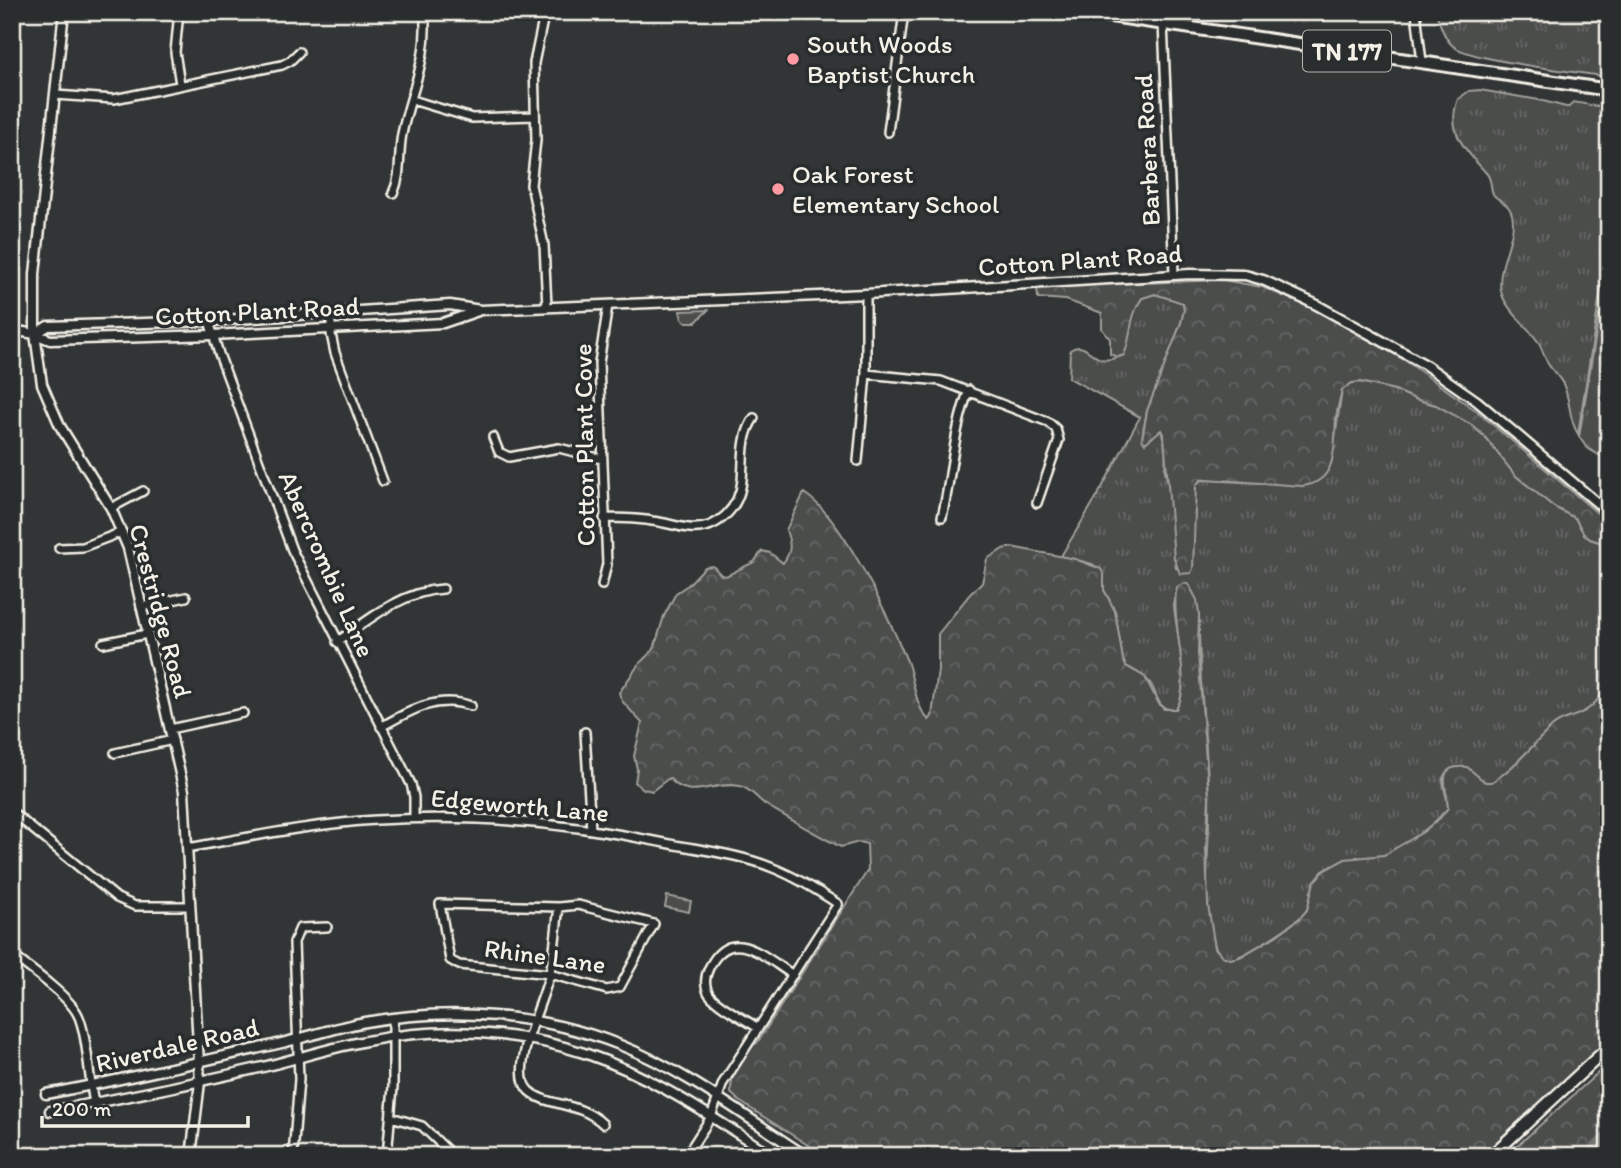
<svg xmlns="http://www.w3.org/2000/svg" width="1621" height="1168" font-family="Itim,sans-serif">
	<defs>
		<pattern id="grass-tufts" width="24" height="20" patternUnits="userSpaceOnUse" patternTransform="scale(1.75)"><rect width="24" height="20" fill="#4b4d4c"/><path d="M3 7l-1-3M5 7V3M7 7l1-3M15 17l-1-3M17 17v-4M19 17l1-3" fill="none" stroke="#666766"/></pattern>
		<pattern id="forest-crowns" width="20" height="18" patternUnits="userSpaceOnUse" patternTransform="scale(1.75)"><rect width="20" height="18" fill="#4b4d4c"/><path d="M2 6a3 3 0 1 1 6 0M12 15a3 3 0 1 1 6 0" fill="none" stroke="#666766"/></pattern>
	</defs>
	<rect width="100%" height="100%" fill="#323535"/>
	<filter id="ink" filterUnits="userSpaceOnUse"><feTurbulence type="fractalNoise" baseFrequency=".0143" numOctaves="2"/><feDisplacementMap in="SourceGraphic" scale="14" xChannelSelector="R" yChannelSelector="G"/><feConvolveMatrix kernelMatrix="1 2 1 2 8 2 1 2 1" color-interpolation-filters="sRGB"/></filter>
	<g filter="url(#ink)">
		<path fill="url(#grass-tufts)" stroke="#a09f9a" stroke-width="2" d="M1436,12H1609V77C1580,72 1471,61 1453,46C1444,38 1440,24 1436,12Z
			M1480,90L1539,100L1566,107H1569L1573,102L1609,108V238L1578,434C1568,419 1571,400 1563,384C1559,376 1551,370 1547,362C1544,356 1542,349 1539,343C1529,327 1504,308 1501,291C1495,264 1523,229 1509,208C1505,202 1497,200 1493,194C1490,187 1492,180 1487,174C1467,151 1445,133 1458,99L1469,91Z
			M1155,294L1183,302L1184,310L1181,323L1147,411L1142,438H1152L1157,431L1161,430L1166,448L1165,471L1170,493L1176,569L1194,513L1196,485L1201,480L1266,483L1331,464L1342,390L1352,383L1360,382L1395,390L1415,399L1436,405L1472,425L1484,436L1515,475L1554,507L1575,518L1584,533L1590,539L1609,545V691C1599,695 1597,703 1588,709C1578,717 1564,717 1553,726C1533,744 1516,767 1492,782H1485C1475,775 1463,761 1449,770C1446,772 1444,774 1443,779C1443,788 1448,799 1448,808C1434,825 1405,847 1384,855C1375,859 1365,858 1356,857L1311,891C1310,898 1310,905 1306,911C1300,921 1240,960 1230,959C1223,959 1217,952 1215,946C1200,897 1211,845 1209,796C1206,735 1198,675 1199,614L1175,596L1174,606C1176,631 1191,689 1176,709C1156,711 1159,696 1150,683C1143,674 1135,671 1126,666L1123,660L1115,611L1104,590V575L1092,564L1061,556L1099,493L1140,417L1069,378L1070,350C1084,341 1089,355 1101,359C1109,361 1117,358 1124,355L1133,313L1142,298Z
			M708,310L696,322H686L682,319L680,311Z
			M1599,315L1609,317V461L1587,448L1579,437Z"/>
		<path fill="url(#forest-crowns)" stroke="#a09f9a" stroke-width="2" d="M1223,280L1262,287L1286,297L1314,309L1403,359L1478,412L1609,523V545L1590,539L1584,534L1575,518L1554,507L1515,475L1484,436L1472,425L1436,405L1415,399L1395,390L1360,382L1352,383L1342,390C1340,399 1337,409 1336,418C1334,447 1338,482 1302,486L1207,479L1201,480L1196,485L1193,568L1191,573L1180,574L1174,558L1164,436L1161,430L1145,443L1142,439L1147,411L1181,323L1184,310L1183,303L1155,294L1142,298C1129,316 1132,336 1124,355L1118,357L1110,354V339L1102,329V313L1066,300L1038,298L1037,287Z
			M804,493C844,519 888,616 907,661C914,679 915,708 929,720L932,716L938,670V634L970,594L982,583L987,559L1003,549L1011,547L1075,559L1101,569L1104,575V590L1115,611L1123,660L1126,666L1145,677L1159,704L1164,709H1176C1194,686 1169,619 1177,587L1185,583L1189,585L1197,600L1199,614L1198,653L1209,799L1206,848L1208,905L1215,948L1222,956L1230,959L1240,957L1276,936L1299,919L1307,910L1314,882L1323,871L1345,859L1384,855L1423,832L1440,818L1448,808C1447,786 1434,764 1467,767L1485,782H1492C1516,767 1533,744 1553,726C1564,717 1578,717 1588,709C1597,703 1599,695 1609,691V1043L1491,1156H825L739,1101L731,1093C730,1074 742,1060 753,1045L757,1043L868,870L867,844L859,842L841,847C815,834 790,819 766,805C757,799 750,788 740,786C712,780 691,803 669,778L652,791L644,789L635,783L637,769L634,756L642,723L622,701L619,693L639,664L654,649L664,616L676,593L688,585L705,567L713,566L721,575L726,576L754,562L762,551L770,553L783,563C792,551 791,544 786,530Z
			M1609,1063V1156H1506Z"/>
		<path fill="#4b4d4c" stroke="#a09f9a" stroke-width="2" d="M667,896L691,901L689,912L665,907Z"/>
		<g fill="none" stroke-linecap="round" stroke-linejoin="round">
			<path stroke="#727370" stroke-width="12" d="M1587,1156L1609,1136"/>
			<g stroke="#f4f1e8" stroke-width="12">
				<path id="minor" d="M179,12L175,52L180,84
					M1416,12L1422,62
					M543,20L534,63L536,140L531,185L544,245L547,306
					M1163,23L1174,274
					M55,95L114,99L282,65L290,61L299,52
					M412,100L472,118L535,116
					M888,132L904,12
					M393,193C402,175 398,154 402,134C410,92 430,57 424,12
					M331,313V334L335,353L383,481
					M209,321L219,354L292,550L411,784L414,797V818
					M866,374L941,381L1048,422L1056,429L1059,440L1037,503
					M493,437L499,452L509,457L559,448L602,459
					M858,461L866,374V294
					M111,508L143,491
					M942,517C952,475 953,431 969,390
					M604,518C620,518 636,518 652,521C665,522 677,527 689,528C718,531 740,507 742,480C744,458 741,437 754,418
					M59,548L83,547L122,532
					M602,585L607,564L599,363L608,305
					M141,607L186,597
					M337,642C369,619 403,591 443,589
					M103,643L147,634
					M381,727C409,711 437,694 471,706
					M170,729L243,713
					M585,732L591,830
					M115,753L173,740
					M12,812L117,898L135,906H190
					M187,848C250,837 312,824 376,820C473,814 570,823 665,843C700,850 740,854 773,868C796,877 817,890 838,904L723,1083L711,1117L686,1156
					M440,904L559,907L578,905L654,924L620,987L607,990L550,974L459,965L450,960Z
					M559,907C556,928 555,951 550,972C546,997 507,1071 529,1091C547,1107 579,1101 603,1124
					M12,955C29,968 67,995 77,1013C87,1030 89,1081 94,1103
					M758,1028C745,1019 718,1006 709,994C704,986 705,976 709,968C731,923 764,957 793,975
					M391,1117L422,1126L453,1156
					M293,1156L299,1079L294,942L300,928L327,927
					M387,1156L393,1087V1018"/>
			</g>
			<g stroke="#f4f1e8" stroke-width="13">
				<path id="tertiary" d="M64,12L35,274V334L42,384L60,426L111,508L128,548L184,791L200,1082L191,1156
					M12,330L35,334L50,340L213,335L443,323L478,311
					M35,334L48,326L209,321L450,305L480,310L866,294L1190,274L1245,275L1263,280L1315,304L1424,364L1477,401L1609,513
					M46,1094C122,1080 197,1062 273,1045C304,1038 334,1028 365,1022C450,1007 540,1013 620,1045C686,1071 747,1118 806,1156
					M50,1111C121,1099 193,1083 263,1067C300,1058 335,1046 372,1040C442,1026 519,1031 587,1054C655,1077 713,1118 773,1156"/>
			</g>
			<g stroke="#f4f1e8" stroke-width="15">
				<path id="secondary" d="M1491,1156L1609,1047"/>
			</g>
			<g stroke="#f4f1e8" stroke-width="16">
				<path id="primary" d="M1084,12L1609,90"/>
			</g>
			<use href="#minor" stroke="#2a2d2e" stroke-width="7"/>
			<use href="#tertiary" stroke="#2a2d2e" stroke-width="8"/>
			<use href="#secondary" stroke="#2a2d2e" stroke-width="10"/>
			<use href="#primary" stroke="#2a2d2e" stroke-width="10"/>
		</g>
	</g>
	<g fill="#ff9aa2" stroke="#2a2d2e" stroke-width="2.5">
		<circle cx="793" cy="59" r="7"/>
		<circle cx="778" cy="189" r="7"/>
	</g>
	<g text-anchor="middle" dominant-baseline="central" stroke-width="7" stroke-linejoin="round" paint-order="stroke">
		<rect fill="#2a2d2e" stroke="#b7b6b0" stroke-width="2" x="1303" y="30.5" width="88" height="41" rx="5"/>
		<g font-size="24" font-weight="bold" fill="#f4f1e8">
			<text x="1347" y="51">TN 177</text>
		</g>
		<g font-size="26" fill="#f4f1e8" stroke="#2a2d2e" text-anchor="start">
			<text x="807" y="44">South Woods<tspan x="807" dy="30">Baptist Church</tspan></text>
			<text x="792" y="174">Oak Forest<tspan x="792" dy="30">Elementary School</tspan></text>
		</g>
		<g font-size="26" fill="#f4f1e8" stroke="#2a2d2e">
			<text transform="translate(1147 150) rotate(-93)">Barbera Road</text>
			<text transform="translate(1080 260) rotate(-4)">Cotton Plant Road</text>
			<text transform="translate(257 311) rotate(-3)">Cotton Plant Road</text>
			<text transform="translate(584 445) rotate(-91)">Cotton Plant Cove</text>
			<text transform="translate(327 564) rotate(66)">Abercrombie Lane</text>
			<text transform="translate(161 611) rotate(75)">Crestridge Road</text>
			<text transform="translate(520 805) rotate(5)">Edgeworth Lane</text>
			<text transform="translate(545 956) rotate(8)">Rhine Lane</text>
			<text transform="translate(177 1045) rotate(-13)">Riverdale Road</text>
		</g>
	</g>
	<rect width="1621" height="1168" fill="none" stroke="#2a2d2e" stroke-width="42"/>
	<rect x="21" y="21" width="1579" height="1126" fill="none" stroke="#f4f1e8" stroke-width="2.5" filter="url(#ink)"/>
	<path d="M42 1116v10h206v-10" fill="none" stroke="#f4f1e8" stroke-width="3.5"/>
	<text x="52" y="1116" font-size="21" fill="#f4f1e8" stroke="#2a2d2e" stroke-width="5" paint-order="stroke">200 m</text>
</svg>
